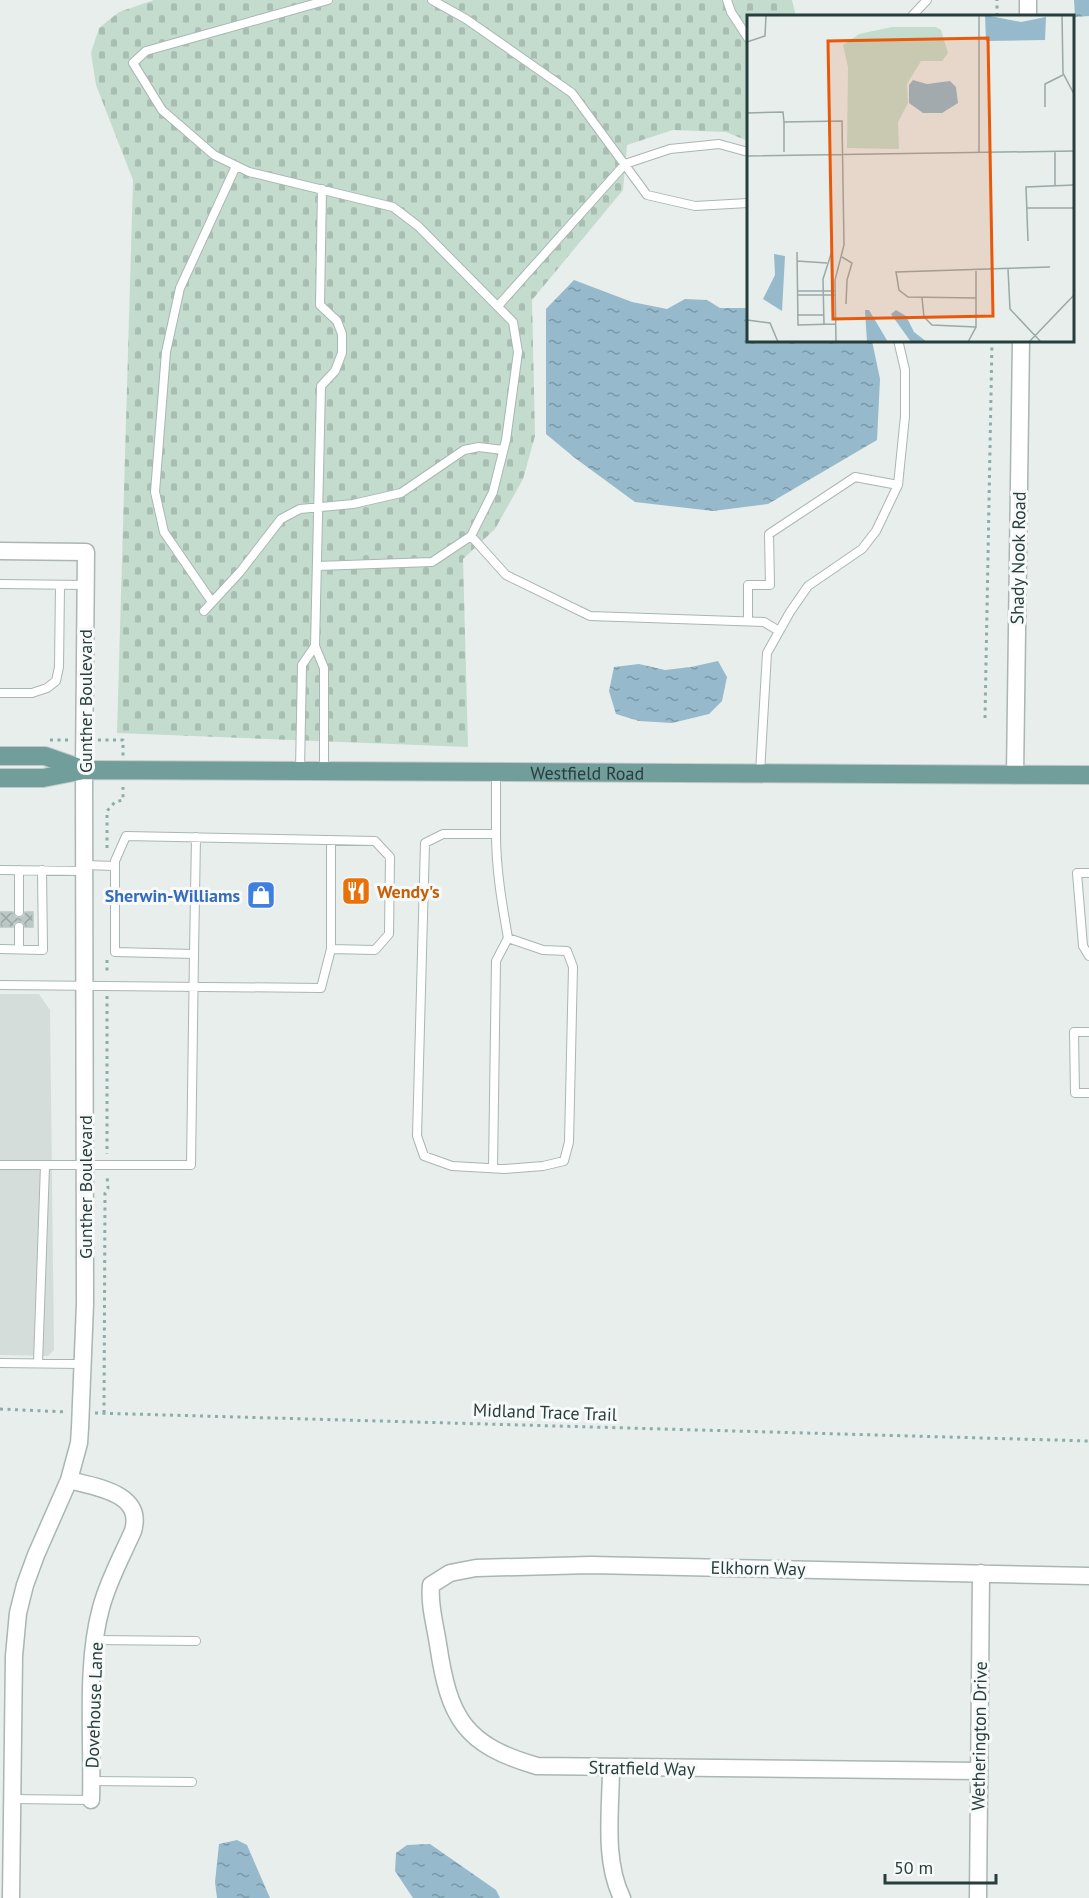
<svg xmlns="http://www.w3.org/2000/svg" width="1089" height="1898" font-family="'PT Sans',sans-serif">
	<defs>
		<pattern id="cemetery-stones" width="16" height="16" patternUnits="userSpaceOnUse" patternTransform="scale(1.5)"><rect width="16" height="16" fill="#c3dcce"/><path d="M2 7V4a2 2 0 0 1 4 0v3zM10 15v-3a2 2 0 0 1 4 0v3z" fill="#a8beb2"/></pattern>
		<pattern id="water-ripples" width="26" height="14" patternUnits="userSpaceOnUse" patternTransform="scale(1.5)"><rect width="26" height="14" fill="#96b9cb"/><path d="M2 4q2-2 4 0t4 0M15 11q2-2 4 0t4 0" fill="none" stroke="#7a98a6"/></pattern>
		<pattern id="building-cross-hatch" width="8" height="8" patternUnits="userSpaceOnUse" patternTransform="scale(1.5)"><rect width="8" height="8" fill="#bcc8c5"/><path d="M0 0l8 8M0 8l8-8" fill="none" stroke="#99a4a1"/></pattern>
	</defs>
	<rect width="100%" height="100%" fill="#e7eeec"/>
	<path fill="#d5dddb" d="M0,994H39L50,1010L54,1350L48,1356L0,1355Z"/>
	<path fill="url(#cemetery-stones)" d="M154,0H792L796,16H748V141L726,132L673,130L627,145L623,190L532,300L535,436L523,479L495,529L463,559L468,747L117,733L133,180L96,85L91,53L99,28L119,12Z"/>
	<path fill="url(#water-ripples)" d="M1074,0H1089V16L1075,17Z
		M574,280L632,302L667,309L685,299L707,300L720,308H748V340L872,341L880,379L877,440L768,504L713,511L635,502L575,458L546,434V309Z
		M718,661L727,677L722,701L709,714L672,723L639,721L616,714L609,691L614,667L639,664L665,670L691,667Z
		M237,1840L247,1845L270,1898H217L215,1882L219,1844Z
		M430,1844L496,1890L500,1898H413L395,1871L396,1853L407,1845Z"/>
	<path fill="url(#building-cross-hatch)" stroke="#bac7c4" stroke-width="1.5" d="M0,912H13L15,917L20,918L24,916L25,912H33V927H25L23,922L18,921L14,923L13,927H0Z"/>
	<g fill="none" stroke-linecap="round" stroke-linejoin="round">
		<g stroke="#aab6b4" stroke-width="10">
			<path id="service" d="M432,0L466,19L572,93L647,195L695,206L748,203
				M727,0L731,12L748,38
				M912,16L927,0
				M322,189L320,305L337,321L342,334V353L335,371L321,386L315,646L324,668V770
				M498,306L625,164L670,149L719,144L748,152
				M471,536L506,575L590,616L764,622L779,631
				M317,566L432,562L471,536L493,492L506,440L518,352L513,322L418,226L393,207L249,172L214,155L162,110L133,63L146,51L328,0
				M0,584L86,585
				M212,602L164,532L155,492L166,352L180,288L236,166
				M204,611L240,572L281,519L300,509L353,504L401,493L464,450L479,447L503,450
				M748,621V585H770L769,534L855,477L898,485
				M0,693H32L47,688L56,681L59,667L60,585
				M300,770L302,665L315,646
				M496,772V834C496,869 502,904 508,938L543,950L567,951L573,967L569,1142L564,1161L543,1166L505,1169L452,1166L424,1156L417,1136L425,843L443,834H496
				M760,773L767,653L790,612L808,586L862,549L876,531L898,485L905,416V370L898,340
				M331,840V949
				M84,865L115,866
				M0,870L84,871
				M1089,873H1077L1083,946L1089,956
				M19,912V870
				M0,949L43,950L42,870
				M19,949V927
				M0,985L321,988L331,949L375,950L389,934L390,857L375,841C292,840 209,837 126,836L115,861V952L194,954L196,837
				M1089,1032H1074L1075,1093H1089
				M0,1165H191L194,954
				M493,1168L496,961L508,938
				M0,1363L83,1364
				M38,1363L45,1166
				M95,1640L196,1641
				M92,1781L192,1782
				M12,1799L91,1800"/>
		</g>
		<g stroke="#aab6b4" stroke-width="19">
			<path id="minor" d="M1028,16V0
				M0,551L86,552L84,770L85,1304L80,1428L79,1443L69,1480L36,1555L25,1585L18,1613L14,1656L11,1898
				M1015,775L1021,340
				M69,1480C96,1487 144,1493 133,1531C122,1556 108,1581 101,1608C85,1666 93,1739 91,1800
				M611,1767C611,1809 603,1859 622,1898
				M979,1771L537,1766C464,1745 449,1718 438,1644C435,1624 429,1605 431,1585L450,1573L476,1568L591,1565L1089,1576
				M978,1898L981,1573"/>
		</g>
		<g stroke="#c3c9c8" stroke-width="20">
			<g id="primary">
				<path d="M0,756H45L82,769"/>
				<path id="s1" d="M0,778H43L84,770L1089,775"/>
			</g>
		</g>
		<path stroke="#8bada9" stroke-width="3" stroke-dasharray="3 4.5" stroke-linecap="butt" d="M997,16V0
			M985,718L992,340
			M50,740H70
			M98,740H123V756
			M107,848V811L115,802L123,800V787
			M107,960V974
			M107,996V1154
			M0,1409L67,1412
			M95,1413L1089,1441
			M104,1413L105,1193L108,1188L107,1176"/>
		<use href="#service" stroke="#fff" stroke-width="8"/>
		<use href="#minor" stroke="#fff" stroke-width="16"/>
		<use href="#primary" stroke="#719d9a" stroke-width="18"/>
	</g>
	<defs>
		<g id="restaurant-square" transform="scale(1.5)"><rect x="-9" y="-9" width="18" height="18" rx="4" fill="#e8710a" stroke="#f7faf9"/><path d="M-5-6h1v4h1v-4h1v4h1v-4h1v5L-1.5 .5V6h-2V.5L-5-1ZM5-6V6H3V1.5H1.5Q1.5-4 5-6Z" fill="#fff"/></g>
		<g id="shop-square" transform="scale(1.5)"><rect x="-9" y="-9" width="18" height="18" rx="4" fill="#3f7fe0" stroke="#f7faf9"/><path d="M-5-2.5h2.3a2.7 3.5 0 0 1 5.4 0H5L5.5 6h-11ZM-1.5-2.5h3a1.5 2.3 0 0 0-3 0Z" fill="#fff"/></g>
	</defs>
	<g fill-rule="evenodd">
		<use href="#restaurant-square" x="356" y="891"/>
		<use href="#shop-square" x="261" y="895"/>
	</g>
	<g text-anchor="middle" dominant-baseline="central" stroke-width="6" stroke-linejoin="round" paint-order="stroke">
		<g font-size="18" fill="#273e3c" stroke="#f7faf9">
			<text transform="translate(1018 558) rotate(-89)">Shady Nook Road</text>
			<text transform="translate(85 701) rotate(-90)">Gunther Boulevard</text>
			<text stroke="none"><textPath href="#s1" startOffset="588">Westfield Road</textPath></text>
			<text transform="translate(85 1187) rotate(-90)">Gunther Boulevard</text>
			<text transform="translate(545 1412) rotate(2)">Midland Trace Trail</text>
			<text transform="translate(758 1568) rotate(1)">Elkhorn Way</text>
			<text transform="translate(94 1705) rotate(-88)">Dovehouse Lane</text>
			<text transform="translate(979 1736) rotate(-89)">Wetherington Drive</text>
			<text transform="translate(642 1768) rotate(1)">Stratfield Way</text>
		</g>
		<g font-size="18" font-weight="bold" fill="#c56008" stroke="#f7faf9" text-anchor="start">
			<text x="377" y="891">Wendy's</text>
		</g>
		<g font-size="18" font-weight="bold" fill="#366cbe" stroke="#f7faf9" text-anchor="end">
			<text x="240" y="895">Sherwin-Williams</text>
		</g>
	</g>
	<g transform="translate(747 15)">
		<rect width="327" height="327" fill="#e7eeec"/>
		<path d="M145,12H189L194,15L201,38L195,46H174L160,69L161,88L151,107L152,134L100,133L101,52L96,30L112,19Z" fill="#c3dcce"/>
		<path d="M238,0L274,7L299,2L298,25L239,26ZM166,65L180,69L203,66L209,72L211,88L195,98H176L162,88V70ZM27,239L38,241L35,296L16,284L28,260ZM118,295H122L141,327H120ZM149,295L159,301L167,317L180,327H164L144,299Z" fill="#96b9cb"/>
		<path fill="none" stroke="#9aa8a6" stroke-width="1.5" d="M315,0L316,58L327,79M0,27L18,21L19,0M298,92V69L316,60M0,98L36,97L37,107M308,136V170M37,137V107L95,106L97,230L88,265L89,327M232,137V0M0,141L327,136M279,193H327M281,226L279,172L327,170M50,237L51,310L88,309M95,242L105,248L100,265L99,289M50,246L80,248M261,254L263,294L294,327M50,276H88M50,280H88M175,283L177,302L185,310L229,312M229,283L161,282L152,275L149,257L303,252M50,300H77M0,305L23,308L31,327M77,310L76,264L85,236M221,327L229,312V254M282,327L327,280"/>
		<path fill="#e8590c" fill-opacity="0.15" stroke="#e8590c" stroke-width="3" d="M241,23L246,301L86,304L81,26Z"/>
		<rect width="327" height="327" fill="none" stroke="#273e3c" stroke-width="3"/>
	</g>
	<path d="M885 1874v9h111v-9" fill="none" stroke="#273e3c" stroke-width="3"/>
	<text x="894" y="1874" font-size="18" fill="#273e3c" stroke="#f7faf9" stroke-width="4.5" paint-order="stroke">50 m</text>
</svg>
